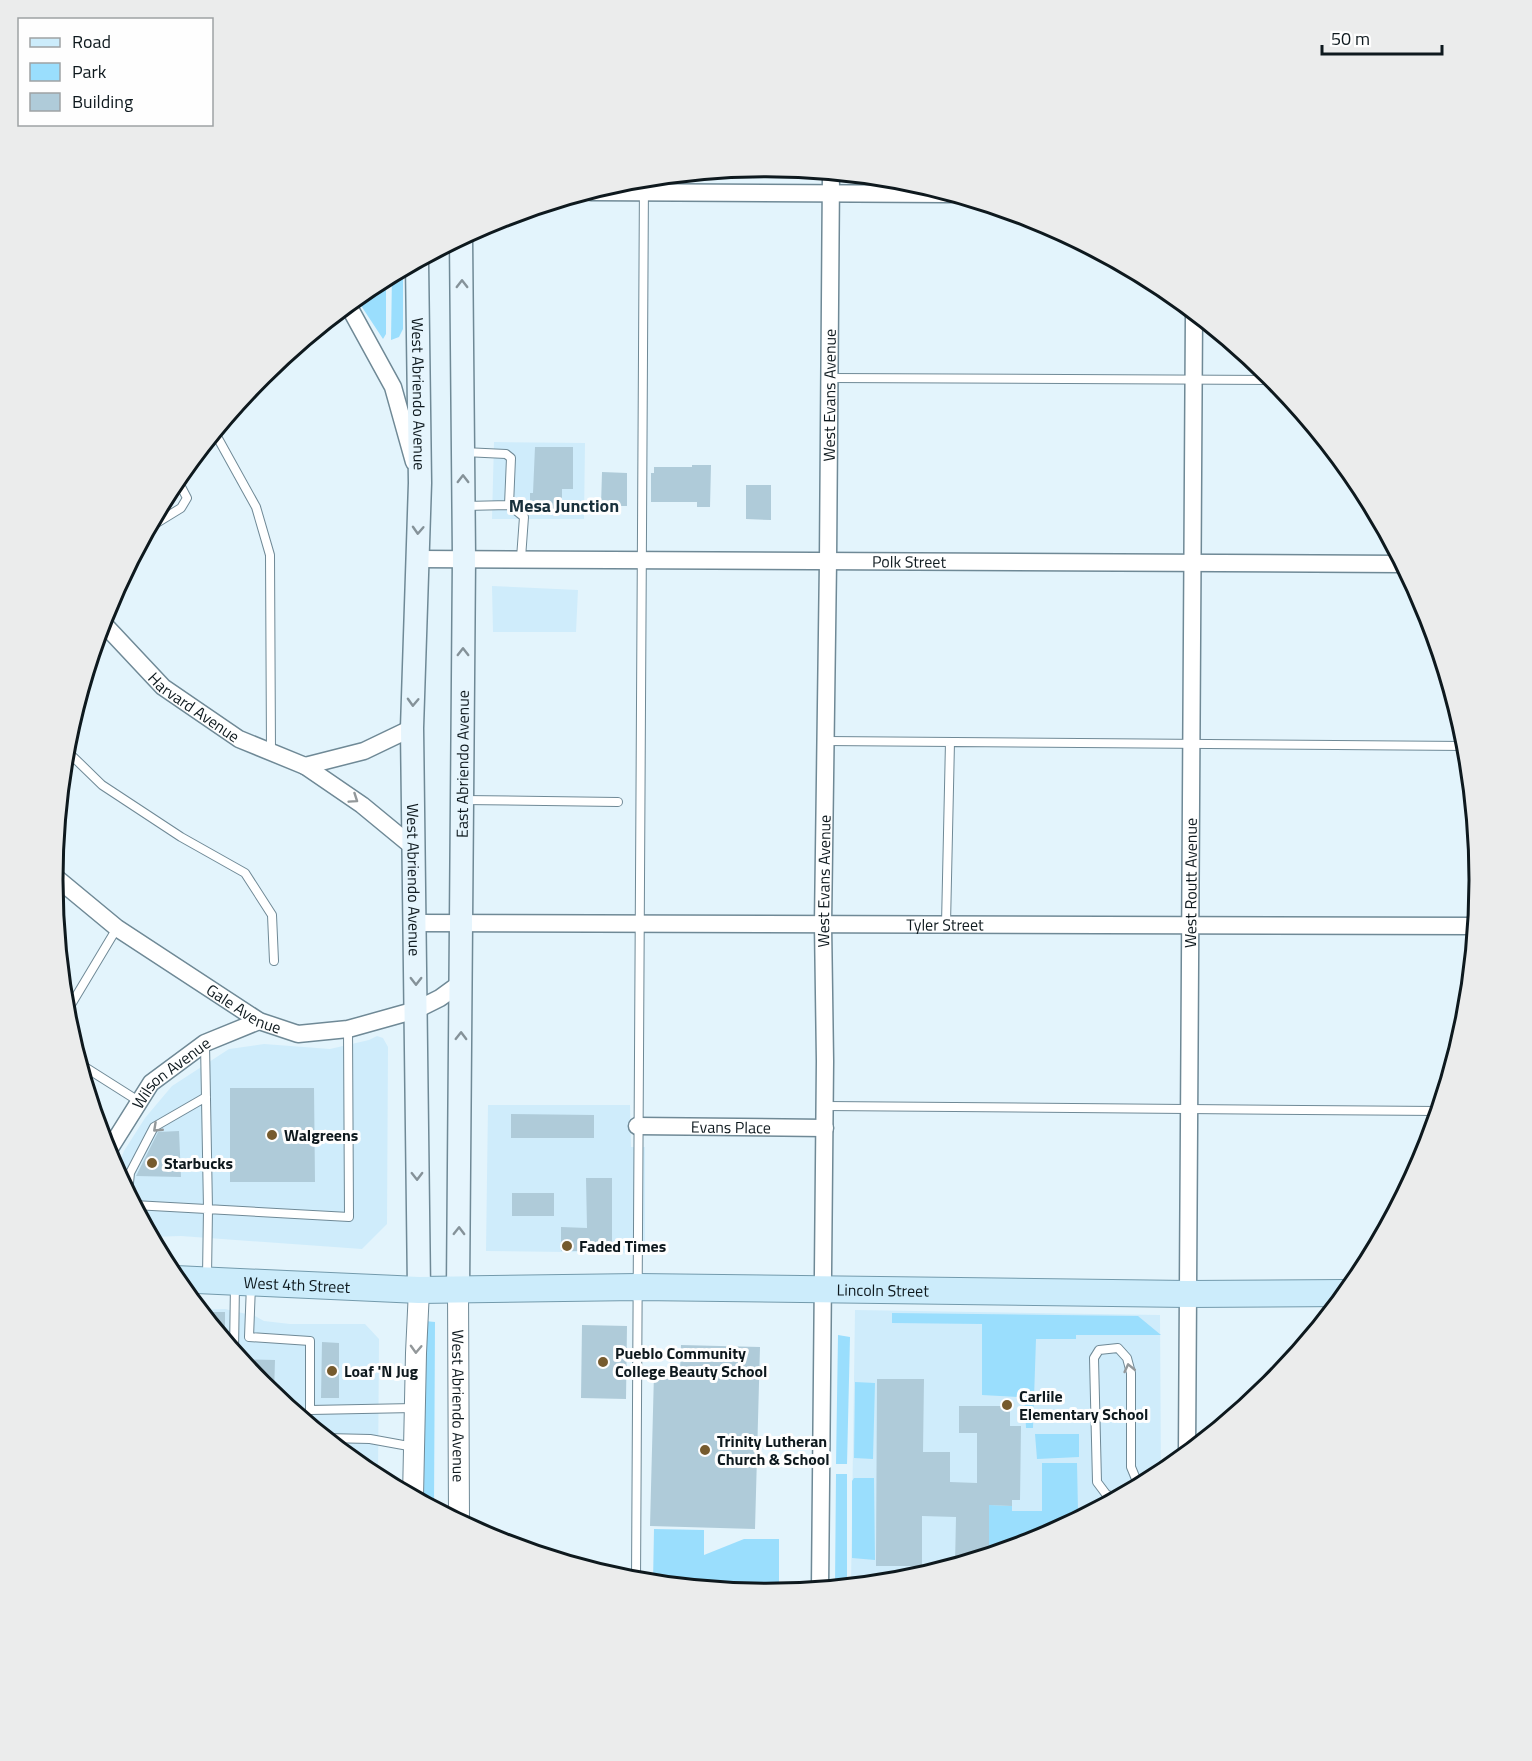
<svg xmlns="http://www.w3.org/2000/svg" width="1532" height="1761" font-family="'Titillium Web',sans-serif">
	<rect width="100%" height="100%" fill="#e3f4fc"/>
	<path fill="#cfecfb" d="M330,320L332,322L245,396L262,376Z
		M494,442L585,443L584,519H492Z
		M492,586L578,590L576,632H493Z
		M377,1036L383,1038L388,1047L387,1224L362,1249L181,1236L151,1237L116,1171L124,1151L145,1118L172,1086L229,1049L264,1044L330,1049L369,1040Z
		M488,1105H630L631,1147H645V1253L486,1251Z
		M225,1309L255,1316L264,1321L290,1324H365L379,1339L378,1478L369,1474L261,1385L200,1310Z
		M855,1310L1160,1315L1161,1475L1039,1540L905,1580L851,1586Z"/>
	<path fill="#9adefd" d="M403,269V329L399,337L391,340L392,275Z
		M386,278V334L383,339L356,298L370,287Z
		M892,1313L1138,1316L1161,1335H1076V1339H1036L1033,1428H1026L1025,1406L1018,1397L982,1395V1324L892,1323Z
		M425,1321L435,1322L434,1508L424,1503Z
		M838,1335L850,1337L847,1464H836Z
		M855,1382L875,1383L873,1459L854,1458Z
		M1035,1434H1079V1457L1037,1459Z
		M1042,1463H1077L1078,1511H1093L1039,1540L989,1555V1505L1012,1506V1511H1042Z
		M836,1474H847V1586L835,1587Z
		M854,1478H874L875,1560L852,1558V1481Z
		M654,1529L704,1530V1555L744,1539H779V1593L766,1594L653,1583Z"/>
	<path fill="#afcbd9" d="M535,447H573V489H562V510H530V493H533Z
		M692,465H711L710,507H697V502H651V473H654V467H692Z
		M602,472L627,473V506H601Z
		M746,485H771V520L746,519Z
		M230,1088H314L315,1182H230Z
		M511,1114L594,1115V1138H511Z
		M179,1131L181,1177L136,1176L158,1132Z
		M586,1178H612V1251H561V1227L587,1228Z
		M512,1193H554V1216H512Z
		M202,1312H225V1341L206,1317Z
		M582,1325L627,1326L626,1399L581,1398Z
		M322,1342L339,1343V1398H321Z
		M681,1345L760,1347L755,1529L650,1526L654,1373L680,1372Z
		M240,1359L275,1360L274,1395L261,1385Z
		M877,1379H924L923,1452H950V1482L977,1483V1433H959V1406H1010V1426H1021L1020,1500H1012V1506L989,1505V1555L955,1565L956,1517L922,1516V1566H876Z"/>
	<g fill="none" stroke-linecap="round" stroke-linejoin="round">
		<g stroke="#6f8996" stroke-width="10">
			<path id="service" d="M830,378L1274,380
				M215,433L256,507L270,555L271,752
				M464,452L506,454L511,458L509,505L524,517L521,558
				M465,506L509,505
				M150,527L181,508L187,498L177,479
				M826,741L1466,746
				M65,749L102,785L181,837L245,873L272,915L274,961
				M463,800L618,802
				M946,924L950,742
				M66,1013L117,928
				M205,1044L208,1209L207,1277
				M80,1064L140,1102
				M825,1106L1438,1111
				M128,1192L130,1173L154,1127L206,1097
				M134,1205L349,1217L348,1029
				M251,1285L249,1337L310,1341V1410L414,1408
				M234,1352L235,1283
				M326,1438L370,1439L414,1447
				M1116,1499L1106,1494L1097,1482L1094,1358L1099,1350L1118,1348L1127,1358L1131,1373V1467L1136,1479L1143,1484
				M636,1581L644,179"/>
		</g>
		<g stroke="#6f8996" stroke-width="19">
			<g id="minor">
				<path d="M591,192L950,194"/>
				<path d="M348,305L393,387L414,462"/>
				<path id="s1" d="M417,559L1402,564"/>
				<path id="s2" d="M102,622L163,687L239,739L305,766L362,805L413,847"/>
				<path d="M305,766L364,751L412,728"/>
				<path id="s3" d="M53,875L117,928L259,1021L298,1034L348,1029L416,1010L440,998L462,982"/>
				<path id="s4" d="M415,923L1475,926"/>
				<path id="s5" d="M637,1126L825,1128"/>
				<path id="s6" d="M107,1153L151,1083L205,1043L259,1021"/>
				<path id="s7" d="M1187,1453L1194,313"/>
				<path id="s8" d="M820,1589L825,1061L823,924L828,561L831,173"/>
			</g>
		</g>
		<g stroke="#6f8996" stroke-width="22">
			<g id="tertiary">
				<path id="s9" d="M458,1289L459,1522"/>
				<path d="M413,1497L416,1353L419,1290"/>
			</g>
		</g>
		<g stroke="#6f8996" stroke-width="25">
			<g id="secondary">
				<path id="s10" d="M417,262L420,483L412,728L419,1290"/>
				<path id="s11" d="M458,1289L464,558L461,238"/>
			</g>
		</g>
		<g stroke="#739aac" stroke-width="28">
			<g id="primary">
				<path id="s12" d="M175,1279L419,1290L638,1287L1188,1294L1346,1293"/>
			</g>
		</g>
		<use href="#service" stroke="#fff" stroke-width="8"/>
		<use href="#minor" stroke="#fff" stroke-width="16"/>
		<use href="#tertiary" stroke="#fff" stroke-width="20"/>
		<use href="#secondary" stroke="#e6f5fd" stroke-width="22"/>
		<use href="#primary" stroke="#ccecfb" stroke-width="26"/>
	</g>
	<defs><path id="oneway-chevron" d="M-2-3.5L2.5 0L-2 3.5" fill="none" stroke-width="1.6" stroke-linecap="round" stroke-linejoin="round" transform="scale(1.5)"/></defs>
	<g stroke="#859299">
		<use href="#oneway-chevron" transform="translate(462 284) rotate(-90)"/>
		<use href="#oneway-chevron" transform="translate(463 479) rotate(-90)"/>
		<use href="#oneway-chevron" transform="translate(418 530) rotate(93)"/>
		<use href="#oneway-chevron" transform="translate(463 652) rotate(-90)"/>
		<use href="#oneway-chevron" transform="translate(413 702) rotate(92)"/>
		<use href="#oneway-chevron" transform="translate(416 981) rotate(90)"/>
		<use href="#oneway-chevron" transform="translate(461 1036) rotate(-89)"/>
		<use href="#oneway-chevron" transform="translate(417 1176) rotate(89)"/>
		<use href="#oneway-chevron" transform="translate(459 1231) rotate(-89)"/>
	</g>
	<g stroke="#93989a">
		<use href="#oneway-chevron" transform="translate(354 799) rotate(34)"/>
		<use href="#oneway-chevron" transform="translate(157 1128) rotate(137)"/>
		<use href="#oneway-chevron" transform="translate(416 1349) rotate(92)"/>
		<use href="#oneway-chevron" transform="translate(1129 1368) rotate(-103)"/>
	</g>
	<g fill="#765b2e" stroke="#fefefe" stroke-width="2">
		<circle cx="272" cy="1135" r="6"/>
		<circle cx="152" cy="1163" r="6"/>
		<circle cx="567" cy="1246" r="6"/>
		<circle cx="603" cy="1362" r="6"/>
		<circle cx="332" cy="1371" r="6"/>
		<circle cx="1007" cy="1405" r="6"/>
		<circle cx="705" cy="1450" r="6"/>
	</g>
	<g text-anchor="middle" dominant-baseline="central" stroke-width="6" stroke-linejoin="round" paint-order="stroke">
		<g font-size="16" fill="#0e191e" stroke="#fefefe">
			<text stroke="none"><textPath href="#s10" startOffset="132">West Abriendo Avenue</textPath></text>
			<text stroke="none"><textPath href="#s8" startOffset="1194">West Evans Avenue</textPath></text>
			<text stroke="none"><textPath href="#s1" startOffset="492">Polk Street</textPath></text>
			<text stroke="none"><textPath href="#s2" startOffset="126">Harvard Avenue</textPath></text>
			<text stroke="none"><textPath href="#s11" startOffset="525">East Abriendo Avenue</textPath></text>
			<text stroke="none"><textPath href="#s10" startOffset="618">West Abriendo Avenue</textPath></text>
			<text stroke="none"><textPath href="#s8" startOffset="708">West Evans Avenue</textPath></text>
			<text stroke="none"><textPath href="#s7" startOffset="570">West Routt Avenue</textPath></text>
			<text stroke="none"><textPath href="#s4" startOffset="530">Tyler Street</textPath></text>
			<text stroke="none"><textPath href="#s3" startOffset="234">Gale Avenue</textPath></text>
			<text stroke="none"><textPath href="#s6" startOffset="104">Wilson Avenue</textPath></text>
			<text stroke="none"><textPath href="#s5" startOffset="94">Evans Place</textPath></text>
			<text stroke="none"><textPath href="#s12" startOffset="122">West 4th Street</textPath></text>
			<text stroke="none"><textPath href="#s12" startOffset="708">Lincoln Street</textPath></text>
			<text stroke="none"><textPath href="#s9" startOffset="117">West Abriendo Avenue</textPath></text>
		</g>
		<g font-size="16" font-weight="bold" fill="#0e191e" stroke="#fefefe" text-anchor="start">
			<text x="284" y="1135">Walgreens</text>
			<text x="164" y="1163">Starbucks</text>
			<text x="579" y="1246">Faded Times</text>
			<text x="615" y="1353">Pueblo Community<tspan x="615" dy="18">College Beauty School</tspan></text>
			<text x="344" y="1371">Loaf 'N Jug</text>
			<text x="1019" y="1396">Carlile<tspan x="1019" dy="18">Elementary School</tspan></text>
			<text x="717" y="1441">Trinity Lutheran<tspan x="717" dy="18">Church &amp; School</tspan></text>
		</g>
		<g font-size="18" font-weight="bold" fill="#18303b" stroke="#fefefe">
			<text x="564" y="505">Mesa Junction</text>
		</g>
	</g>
	<path d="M0 0H1532V1761H0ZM63 880a703 703 0 1 1 1406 0a703 703 0 1 1-1406 0Z" fill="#ebecec" fill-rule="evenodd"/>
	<path fill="none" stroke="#0e191e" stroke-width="3" d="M63 880a703 703 0 1 1 1406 0a703 703 0 1 1-1406 0Z"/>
	<rect x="18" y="18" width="195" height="108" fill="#fefefe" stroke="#9ea2a4" stroke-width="1.5"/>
	<rect x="30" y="38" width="30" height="9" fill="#ccecfb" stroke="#9ea2a4" stroke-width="1.5"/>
	<text x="72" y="48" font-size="18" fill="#0e191e">Road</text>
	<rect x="30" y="63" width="30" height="18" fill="#9adefd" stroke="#9ea2a4" stroke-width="1.5"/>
	<text x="72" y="78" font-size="18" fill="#0e191e">Park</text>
	<rect x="30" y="93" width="30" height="18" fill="#afcbd9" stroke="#9ea2a4" stroke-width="1.5"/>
	<text x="72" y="108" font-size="18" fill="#0e191e">Building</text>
	<path d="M1322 45v9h120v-9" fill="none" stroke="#0e191e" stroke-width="3"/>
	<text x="1331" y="45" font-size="18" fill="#0e191e" stroke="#fefefe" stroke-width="4.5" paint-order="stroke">50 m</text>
</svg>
